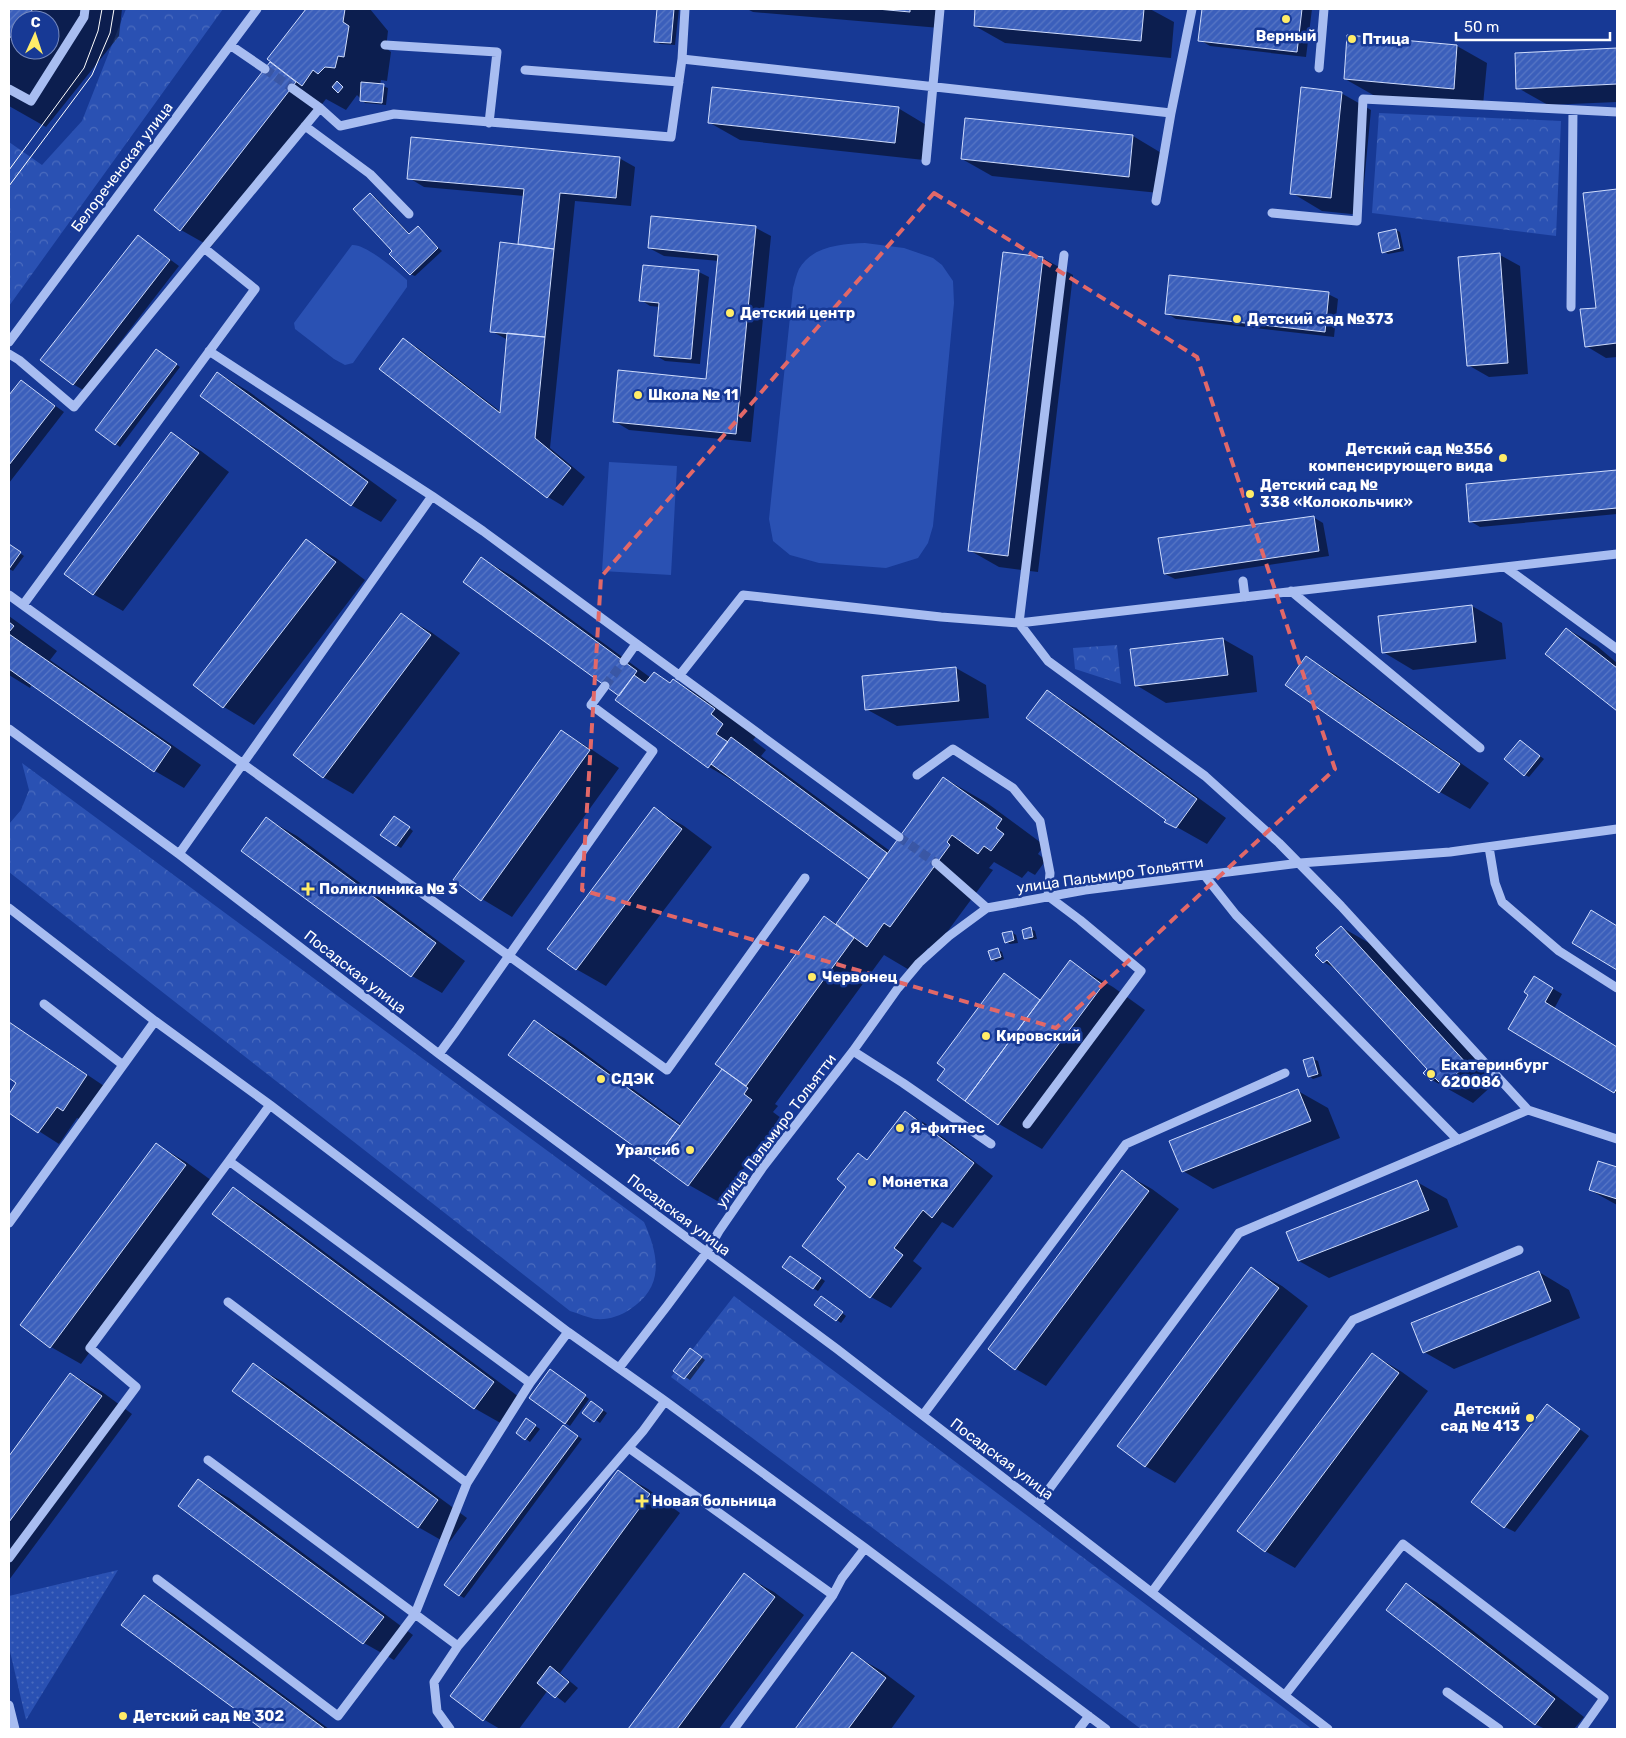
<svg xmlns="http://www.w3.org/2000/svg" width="1626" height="1738" font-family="Rubik,sans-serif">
	<defs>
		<pattern id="grass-dots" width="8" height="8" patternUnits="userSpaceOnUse" patternTransform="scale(1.25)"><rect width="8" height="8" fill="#2a51b3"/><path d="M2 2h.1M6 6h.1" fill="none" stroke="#4a6bbe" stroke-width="1.8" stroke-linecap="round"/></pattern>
		<pattern id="forest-crowns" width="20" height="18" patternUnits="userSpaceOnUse" patternTransform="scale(1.25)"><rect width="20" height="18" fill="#2a51b3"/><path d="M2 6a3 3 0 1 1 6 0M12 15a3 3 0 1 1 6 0" fill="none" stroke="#4a6bbe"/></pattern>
		<pattern id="building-hatch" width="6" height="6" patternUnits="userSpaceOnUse" patternTransform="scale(1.25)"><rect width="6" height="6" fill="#3b5fbb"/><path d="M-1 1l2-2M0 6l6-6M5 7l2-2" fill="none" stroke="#5877c5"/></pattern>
	</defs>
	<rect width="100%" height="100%" fill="#173995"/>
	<path fill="url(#grass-dots)" d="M118,1570L26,1720L9,1647V1596Z"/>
	<path fill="url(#forest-crowns)" d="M126,9H223L9,306V142L42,165L82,121Z
		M1379,113L1561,121L1556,236L1372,213Z
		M1117,645L1121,684L1075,669L1073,648Z
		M22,763L644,1222C659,1256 665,1287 629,1310C620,1316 608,1320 596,1319C588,1318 578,1313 570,1311L9,872V824L21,810L29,790Z
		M734,1296L1312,1729H1141L671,1377Z"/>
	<path fill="#2a51b3" d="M865,243L904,248L933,258L942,265L953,281L954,303L933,526L928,543L918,558L886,568L819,563L790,555L773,541L769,519L793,288C795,282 796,275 799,269C812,246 841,244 865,243Z
		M352,245C366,244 396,270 407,280V287L353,363L345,365L334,359L295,329L294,323Z
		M609,462L677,466L671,575L602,571Z"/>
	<path fill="#0007" fill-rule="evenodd" d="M9,9H122L119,36L46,127L9,106ZM20,20H50V50H20Z
		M308,9H370L388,31L386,48L391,52L387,81L381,80L380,85L388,88L386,105L365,103L357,95L346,110L326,99L211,247L181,230L155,210L277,67L278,66L269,59Z
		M658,9H679L675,45L660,44L655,41Z
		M747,9H942L940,28L753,12Z
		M977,9H1150L1174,22L1171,58L1005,43L975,26Z
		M1204,9H1312L1306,57L1210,46L1200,40Z
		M1457,46L1487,63L1483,105L1375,96L1345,79Z
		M1617,49V102L1548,105L1518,88Z
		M1341,93L1371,110L1361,215L1322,211L1292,193Z
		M898,108L928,126L924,160L740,140L710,123Z
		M1133,136L1163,154L1159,193L992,176L962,159Z
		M619,158L635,167L631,206L575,201L550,448L585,477L563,506L548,497L381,368L403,340L418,348L501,412L508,340L491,331L519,246L524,196L424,187L409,178Z
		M1617,191V357L1606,358L1586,346L1597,309L1584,194Z
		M370,194L375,197L411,235L418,228L442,251L415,276L410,274L394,251Z
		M756,228L771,236L751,442L629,430L614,421L707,381L719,261L664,256L649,248Z
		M1396,230L1400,232L1404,251L1388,254L1384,252Z
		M138,236L179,266L83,390L73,384Z
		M1500,255L1520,266L1528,374L1489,377L1468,365Z
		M1043,258L1073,275L1038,572L999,567L969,550Z
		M699,272L709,277L700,364L665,361L655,355L660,307L650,306L641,300Z
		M1328,294L1338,299L1334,337L1176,319L1166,313Z
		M161,353L180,367L120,447L97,430Z
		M218,373L248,391L397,500L381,522L351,505Z
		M21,381L64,412L9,483V397Z
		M171,434L201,451L229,472L123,611L93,594Z
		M1617,471V514L1480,527L1470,521L1467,485Z
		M1313,517L1323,523L1329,556L1175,579L1165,574Z
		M306,541L336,558L365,580L254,725L224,707L195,685Z
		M9,545L24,556L13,571L9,569Z
		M482,559L512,576L651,678L654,673L671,683L673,680L717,705L757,735L753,740L766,750L761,756L890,851L944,778L987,803L1044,845L1038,854L1046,860L1035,875L1028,871L1022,878L994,862L989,868L993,870L933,951L928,948L911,971L884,955L775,1104L778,1106L773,1112L781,1118L719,1202L689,1185L510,1054L534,1021L564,1038L682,1125L724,1068L824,917L837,924L870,878L752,792L709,767L617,700L620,696Z
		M1472,606L1502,623L1506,659L1413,670L1383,652Z
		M401,615L431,632L460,653L353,794L323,777Z
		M9,616L57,651L50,660L201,765L184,788L155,771L32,684L30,688L9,675Z
		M1567,629L1597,646L1617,663V710L1547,653Z
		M1223,639L1253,656L1257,692L1166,703L1136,685Z
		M1306,657L1336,675L1489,783L1470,809L1440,792L1287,684Z
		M956,668L986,685L989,718L897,726L866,709Z
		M1047,691L1077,709L1226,818L1207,844L1166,821L1167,820Z
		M561,731L591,749L619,768L512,917L482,899L454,879Z
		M1524,744L1544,759L1529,777L1525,775Z
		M654,809L684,826L712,847L606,986L576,969Z
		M267,819L297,836L465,961L442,993L412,976Z
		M399,820L413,831L401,848L396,845Z
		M1341,927L1371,944L1496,1082L1473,1103L1432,1080L1429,1069L1339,971L1324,962Z
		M1031,929L1035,931L1037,939L1029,940L1025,938Z
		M1011,932L1016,935L1018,943L1010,944L1006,942Z
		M997,949L1002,952L1004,959L996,962L992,959Z
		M1070,962L1113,987L1145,1010L1042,1149L999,1124L939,1080L1008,977L1041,1001Z
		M1535,978L1562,994L1554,1009L1617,1048V1094L1509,1028L1530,995Z
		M9,1022L107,1088L84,1121L77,1118L59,1144L9,1112V1096L18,1083L9,1077Z
		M1313,1059L1318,1061L1322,1076L1313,1079L1309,1076Z
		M1298,1091L1328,1108L1340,1138L1213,1189L1183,1171Z
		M906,1112L926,1124L993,1176L953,1228L942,1222L913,1261L922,1268L891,1308L871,1297L848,1187L858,1155L869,1161Z
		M156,1144L186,1162L215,1183L81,1364L51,1347L22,1325Z
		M1599,1163L1617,1169V1205L1590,1190Z
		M1122,1172L1152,1189L1179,1209L1046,1386L1016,1369Z
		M1417,1182L1447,1199L1458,1227L1329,1278L1299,1261L1288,1232Z
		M233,1189L263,1206L523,1400L504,1425L474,1408Z
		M795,1260L825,1281L818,1291L813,1288Z
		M1252,1269L1282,1286L1308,1306L1175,1483L1145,1466Z
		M1539,1272L1569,1290L1580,1318L1454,1369L1424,1352Z
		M825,1300L846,1316L841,1323L816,1305Z
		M691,1349L705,1360L690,1380L675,1370Z
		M1372,1354L1402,1372L1428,1391L1295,1568L1265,1551Z
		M253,1365L283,1382L467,1518L448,1544L418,1527Z
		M555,1373L589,1399L570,1426L565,1423Z
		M71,1374L101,1391L132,1414L9,1580V1458Z
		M596,1405L607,1413L600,1423L584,1412Z
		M1547,1405L1589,1436L1515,1532L1505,1527Z
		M531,1423L540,1429L530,1442L517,1433Z
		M568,1429L582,1439L464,1598L459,1595Z
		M618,1472L648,1489L680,1513L560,1673L578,1688L565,1703L548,1690L519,1729H500L483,1719Z
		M199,1481L229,1498L413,1635L394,1660L364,1643Z
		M744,1575L774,1592L804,1615L719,1729H629Z
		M1406,1585L1436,1602L1584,1717L1574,1729H1545L1535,1724Z
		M144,1597L174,1614L329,1729H264L123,1625Z
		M852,1654L882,1671L915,1696L891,1729H796Z"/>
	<path fill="url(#building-hatch)" stroke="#cfdcfc" d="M9,9H33L24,20H20V25L9,39Z
		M306,9H345L343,22L349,26L344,57L338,56L335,68L325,67L318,74L313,70L302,86L267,59Z
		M657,9H674L671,43L654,42Z
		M877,9H910V12Z
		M975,9H1144L1141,41L974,26Z
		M1202,9H1302L1297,52L1198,41Z
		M1347,35L1457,45L1454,89L1344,79Z
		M1617,48V84L1516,89L1515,53Z
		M270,62L296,82L180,231L154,210Z
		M337,81L343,87L338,93L332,87Z
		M361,82L384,84L382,103L360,101Z
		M712,87L899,107L895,143L708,123Z
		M1301,87L1342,92L1331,198L1290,194Z
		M965,118L1133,135L1129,177L961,159Z
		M411,137L620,157L616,198L560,193L554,249L518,244L524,189L407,179Z
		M1617,189V343L1585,347L1580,309L1596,308L1583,193Z
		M370,193L409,234L418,226L438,248L410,275L389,254L392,251L353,209Z
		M651,216L756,226L736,434L613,422L618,370L706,379L718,255L648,248Z
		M1396,229L1400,248L1382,253L1378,233Z
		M138,235L170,260L73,385L40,360Z
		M500,242L554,249L545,337L490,332Z
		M1003,252L1043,257L1008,556L968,551Z
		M1500,253L1508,363L1467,366L1458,257Z
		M643,265L699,270L691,359L654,356L659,303L639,301Z
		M1169,275L1329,292L1325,332L1165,314Z
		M507,333L545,337L535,438L571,468L547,498L379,369L403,338L500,413Z
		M156,349L177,364L115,445L95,430Z
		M217,372L368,482L351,506L200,396Z
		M21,380L55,406L9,465V395Z
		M171,432L199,453L93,595L64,574Z
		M1617,470V508L1469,522L1466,484Z
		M1314,516L1319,551L1164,574L1158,538Z
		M306,539L336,562L223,708L193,685Z
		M9,544L21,552L9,569Z
		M481,557L637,671L619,696L463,582Z
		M1472,605L1476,642L1382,653L1378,616Z
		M401,613L431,635L323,778L293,755Z
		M9,622L14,626L9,632Z
		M1566,628L1617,668V711L1545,654Z
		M9,634L171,747L154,772L9,669Z
		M1223,638L1228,675L1135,686L1130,649Z
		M1306,656L1460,764L1439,793L1285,685Z
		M956,667L959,701L865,710L862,676Z
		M654,672L670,683L673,679L715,709L711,714L723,724L716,734L728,742L708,768L615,700L634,675L645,683Z
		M1047,690L1197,799L1176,828L1164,822L1166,820L1026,718Z
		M561,730L590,750L481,901L453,880Z
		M731,737L887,853L869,879L711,764Z
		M1520,740L1540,756L1524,776L1504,759Z
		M943,777L1002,819L996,828L1004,834L991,851L984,846L978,854L952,835L947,842L950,845L890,927L884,923L867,947L836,924Z
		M654,807L682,829L576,970L547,949Z
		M394,816L410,827L396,846L380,835Z
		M266,817L436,943L411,977L241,851Z
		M1591,910L1617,926V970L1572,943Z
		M824,916L854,938L746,1086L715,1064Z
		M1341,926L1467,1064L1443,1086L1435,1078L1431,1081L1423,1073L1427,1069L1327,960L1323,963L1315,955L1319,951L1316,948Z
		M1031,927L1033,937L1024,939L1022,930Z
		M1012,931L1014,940L1005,943L1002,933Z
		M998,948L1001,957L991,960L988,951Z
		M1070,960L1103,985L998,1125L965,1101Z
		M1004,973L1040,1000L965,1101L937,1080L945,1069L937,1063Z
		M1534,976L1553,988L1545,1002L1617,1047V1088L1614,1093L1508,1029L1528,995L1524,992Z
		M534,1020L680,1126L654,1161L508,1055Z
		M9,1022L87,1075L63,1111L57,1107L38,1133L9,1113V1094L16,1083L9,1078Z
		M1313,1057L1318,1074L1308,1077L1303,1060Z
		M722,1069L748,1088L744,1094L752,1100L688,1186L654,1161Z
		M1298,1089L1311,1121L1182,1172L1169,1141Z
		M905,1111L974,1163L932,1218L923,1210L894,1248L903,1255L870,1298L802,1246L846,1187L837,1179L858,1153L867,1160Z
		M156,1143L186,1165L50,1348L20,1325Z
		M1598,1161L1617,1167V1199L1589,1190Z
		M1122,1170L1149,1191L1015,1370L988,1349Z
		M1417,1180L1429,1210L1298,1261L1286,1232Z
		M233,1187L494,1382L474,1409L212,1214Z
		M790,1256L821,1278L813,1289L782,1267Z
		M1251,1267L1279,1288L1145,1467L1117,1446Z
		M1539,1271L1551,1301L1423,1353L1411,1323Z
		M821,1296L843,1312L836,1321L814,1305Z
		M690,1348L702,1357L684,1379L673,1371Z
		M1372,1353L1399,1373L1265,1552L1237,1531Z
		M253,1363L438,1500L418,1528L232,1391Z
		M550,1369L586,1395L565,1424L529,1398Z
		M70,1373L102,1396L9,1522V1456Z
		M591,1401L603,1410L594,1422L582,1413Z
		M1547,1404L1580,1429L1504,1528L1471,1502Z
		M526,1418L536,1425L525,1440L516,1433Z
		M563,1425L578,1436L459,1596L444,1585Z
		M618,1470L650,1494L483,1721L450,1696Z
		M198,1479L384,1617L363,1644L178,1506Z
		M744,1573L775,1597L677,1729H628Z
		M1406,1583L1555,1699L1535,1725L1386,1610Z
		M144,1595L325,1729H262L121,1625Z
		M852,1652L886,1678L848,1729H795Z
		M550,1666L569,1682L555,1698L537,1683Z"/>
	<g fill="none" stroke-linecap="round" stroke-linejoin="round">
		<path stroke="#3a57a5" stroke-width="9" stroke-dasharray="9 4.5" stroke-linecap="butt" d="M265,69L292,88
			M605,686L624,661
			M899,837L936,863"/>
		<path stroke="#a8bdf1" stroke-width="9" d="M230,45L265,69
			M385,45L497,52L489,123
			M682,59L1171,113
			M1319,68L1324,9
			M525,70L679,82
			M292,88L320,108
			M9,89L31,101L84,17L85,9
			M305,126L370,174L409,214
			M926,161L940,9
			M1156,201L1171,113L1192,9
			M1272,213L1357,221L1363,99L1617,112
			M204,248L320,108L340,126L394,114L671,137L682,59L685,9
			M1571,307L1573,110
			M9,342L257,9
			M209,351L432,496L483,531L899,837
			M9,354L19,360L74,407L204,248L255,289L23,605
			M1505,567L1617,649
			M1243,581L1245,597
			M1291,591L1480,748
			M9,595L667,1070L805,878
			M1019,623L1048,661L1205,776L1279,843L1341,906L1528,1110L1239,1233L1038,1504
			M1019,623L1617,554
			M624,661L636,644
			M679,676L743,595L941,617L1019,623L1064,255
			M9,729L179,854L439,1054L837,1349L1328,1729
			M917,775L953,749L1013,788L1040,821L1050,873L1048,896L1080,920L1141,971L1027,1124
			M1489,847L1495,883L1502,902L1559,951L1617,988
			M179,854L432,496
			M936,863L987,908
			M1205,876L1236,915L1458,1140
			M9,908L155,1021L270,1105L568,1332L665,1401L865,1548L1106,1729
			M44,1004L123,1065
			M853,1051L903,1083L991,1144
			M439,1054L456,1031L653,751L591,705L605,686
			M270,1105L229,1161L530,1383
			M1528,1110L1617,1139
			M9,1223L155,1021
			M228,1302L467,1483
			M619,1368L667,1306L707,1252L719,1231L763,1167L853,1051L898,988L919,963L949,936L987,908L1085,890L1300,863L1450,852L1617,829
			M923,1415L1126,1144L1285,1073
			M629,1448L833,1595
			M208,1460L458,1646
			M9,1558L136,1387L90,1348L229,1161
			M157,1579L338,1716L415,1614L467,1483L530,1383L568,1332
			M1152,1592L1353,1320L1519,1250
			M1447,1692L1499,1729
			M1285,1695L1403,1544L1604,1698L1582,1729
			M9,1705L15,1729
			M450,1729L437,1711L434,1682L458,1646L643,1431L665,1401
			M734,1729L833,1595L842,1578L865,1548
			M1079,1729L1089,1716"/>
		<path stroke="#fff" stroke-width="1" d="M9,170L84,68L98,31L102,9
			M9,186L92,75L110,33L114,9"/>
	</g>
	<path fill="none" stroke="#e26868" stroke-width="4" stroke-dasharray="10 6" stroke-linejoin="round" d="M934,193L1197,357L1335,769L1056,1028L582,890L601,577Z"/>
	<g fill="#ffec68" stroke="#173995" stroke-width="2">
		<circle cx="1286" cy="19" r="5"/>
		<circle cx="1352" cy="39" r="5"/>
		<circle cx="730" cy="313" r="5"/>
		<circle cx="1237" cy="319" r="5"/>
		<circle cx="638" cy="395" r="5"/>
		<circle cx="1503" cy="458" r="5"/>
		<circle cx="1250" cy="494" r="5"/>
		<path d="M305.5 881.5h5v5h5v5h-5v5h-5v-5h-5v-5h5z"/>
		<circle cx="812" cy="977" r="5"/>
		<circle cx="986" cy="1036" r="5"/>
		<circle cx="1431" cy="1074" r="5"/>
		<circle cx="601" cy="1079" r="5"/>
		<circle cx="900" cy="1128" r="5"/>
		<circle cx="690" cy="1150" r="5"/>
		<circle cx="872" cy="1182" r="5"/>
		<circle cx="1530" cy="1418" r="5"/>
		<path d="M639.5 1493.5h5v5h5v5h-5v5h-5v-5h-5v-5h5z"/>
		<circle cx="123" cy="1716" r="5"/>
	</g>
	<g text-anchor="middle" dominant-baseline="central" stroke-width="5" stroke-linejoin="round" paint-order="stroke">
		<g font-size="15" font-weight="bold" fill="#fff" stroke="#173995" text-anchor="start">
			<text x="1286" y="36" text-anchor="middle">Верный</text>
			<text x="1362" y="39">Птица</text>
			<text x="740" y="313">Детский центр</text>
			<text x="1247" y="319">Детский сад №373</text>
			<text x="648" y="395">Школа № 11</text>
			<text x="1493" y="449" text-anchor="end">Детский сад №356<tspan x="1493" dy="17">компенсирующего вида</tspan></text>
			<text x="1260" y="485">Детский сад №<tspan x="1260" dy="17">338 «Колокольчик»</tspan></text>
			<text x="319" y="889">Поликлиника № 3</text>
			<text x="822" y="977">Червонец</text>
			<text x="996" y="1036">Кировский</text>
			<text x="1441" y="1065">Екатеринбург<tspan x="1441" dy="17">620086</tspan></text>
			<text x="611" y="1079">СДЭК</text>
			<text x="910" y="1128">Я-фитнес</text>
			<text x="680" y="1150" text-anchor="end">Уралсиб</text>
			<text x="882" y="1182">Монетка</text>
			<text x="1520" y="1409" text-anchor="end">Детский<tspan x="1520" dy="17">сад № 413</tspan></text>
			<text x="652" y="1501">Новая больница</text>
			<text x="133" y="1716">Детский сад № 302</text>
		</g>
		<g font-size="15" fill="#fff" stroke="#173995">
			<text transform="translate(122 167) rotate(-53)">Белореченская улица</text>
			<text transform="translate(1110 875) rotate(-8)">улица Пальмиро Тольятти</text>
			<text transform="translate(355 972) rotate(38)">Посадская улица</text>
			<text transform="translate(776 1131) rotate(-53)">улица Пальмиро Тольятти</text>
			<text transform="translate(679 1215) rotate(37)">Посадская улица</text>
			<text transform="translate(1002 1459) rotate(37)">Посадская улица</text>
		</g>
	</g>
	<rect width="1626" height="1738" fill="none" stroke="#ffffff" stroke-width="20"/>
	<g transform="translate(35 35) rotate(3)"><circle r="24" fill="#173995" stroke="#7488bf"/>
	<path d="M0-4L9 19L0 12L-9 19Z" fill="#ffec68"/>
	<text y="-8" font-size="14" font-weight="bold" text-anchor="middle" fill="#ffffff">С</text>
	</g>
	<path d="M1456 32v8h154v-8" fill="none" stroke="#ffffff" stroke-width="2.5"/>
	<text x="1464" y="32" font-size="15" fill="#ffffff" stroke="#173995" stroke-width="4" paint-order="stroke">50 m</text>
</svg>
